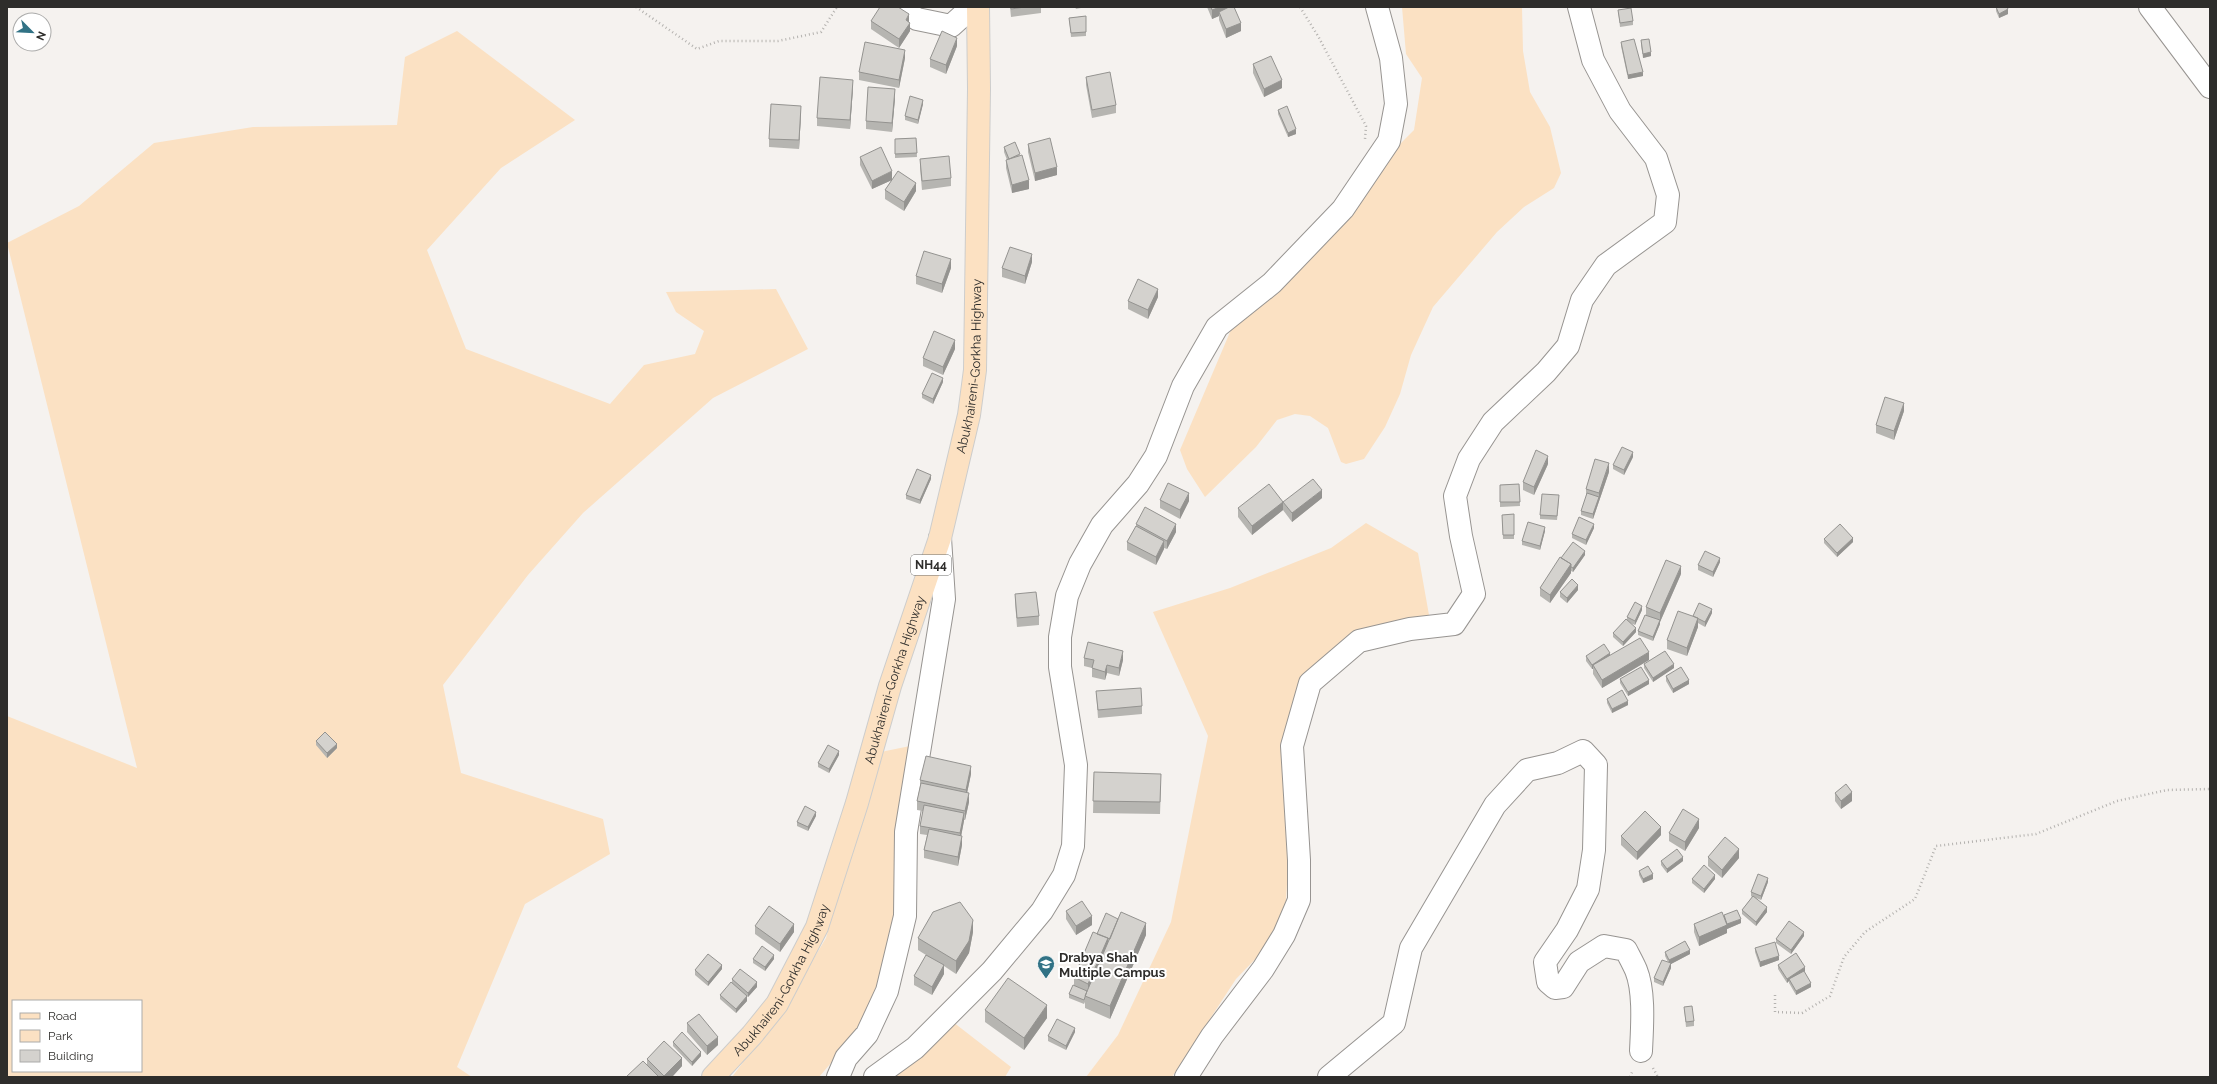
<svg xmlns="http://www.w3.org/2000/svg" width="2217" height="1084" font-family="Raleway,sans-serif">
	<rect width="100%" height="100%" fill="#f5f2ef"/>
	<path fill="#fbe1c3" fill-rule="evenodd" d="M1402,7H1522L1523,51L1530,92L1550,127L1561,173L1554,188L1524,207L1497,232L1433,307L1411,355L1400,394L1385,427L1364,459L1346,464L1341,462L1328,428L1310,416L1295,414L1277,420L1256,447L1205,497L1187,469L1180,450L1233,325L1375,182L1386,158L1414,130L1422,78L1406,54Z
		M457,31L575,120L501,168L427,250L466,349L610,404L644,365L695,354L704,331L676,312L666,292L776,289L808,349L713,398L583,513L528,575L443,685L461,773L603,819L610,854L525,904L457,1067L472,1077H7V716L137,768L7,243L79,206L154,143L253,127L397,125L405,57ZM13,1001H141V1071H13Z
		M1366,523L1418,553L1429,615L1359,629L1320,665L1297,717L1286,901L1267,947L1236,979L1172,1077H1086L1118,1035L1171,922L1208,736L1153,612L1230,588L1331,548Z
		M915,745L898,914L879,994L860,1029L819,1077H732L787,1003L826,938L857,828L871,754Z
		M953,1022L1011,1067L1005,1077H890Z"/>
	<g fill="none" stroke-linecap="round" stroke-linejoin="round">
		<g stroke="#979491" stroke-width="24">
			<path id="minor" d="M898,7L917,19L951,26L972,7
				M2150,7L2210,87
				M838,1077L846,1058L867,1034L887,991L905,916L906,832L944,599L940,538
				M875,1077L915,1048L992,971L1042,911L1064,875L1073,846L1076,765L1060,667V637L1067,596L1080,564L1102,525L1138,484L1156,456L1183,386L1217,327L1272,283L1343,209L1389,141L1396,104L1391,58L1377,7
				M1186,1077L1212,1036L1263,969L1284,935L1299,900V860L1292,746L1310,683L1359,641L1410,629L1454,624L1474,594L1461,536L1455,496L1469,459L1493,422L1546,372L1568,346L1582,300L1606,265L1665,222L1668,195L1656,158L1620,111L1593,60L1579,7
				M1329,1077L1394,1023L1411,948L1495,805L1527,770L1558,763L1583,751L1596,765L1594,850L1588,889L1567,930L1545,962L1548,982L1555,988L1563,987L1579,962L1604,946L1626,950C1629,956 1633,963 1636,970C1645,992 1642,1028 1641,1051"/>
		</g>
		<g stroke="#cdcdcc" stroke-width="24">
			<g id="major">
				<path id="s1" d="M713,1077L752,1035L777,1004L817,927L857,803L890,686L940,538L969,415L975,370L979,89L978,7"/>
			</g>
		</g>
		<path stroke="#b4b2af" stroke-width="2.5" stroke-dasharray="1 3" stroke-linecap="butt" d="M636,7L697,49L719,41H778L821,32L837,7
			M1300,7L1318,36L1366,126L1365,139
			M1775,995V1012L1802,1013L1830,996L1844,957L1865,932L1915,899L1936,846L2036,834L2117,801L2167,790L2210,789
			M1653,1068L1658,1077
			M1630,1077L1633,1070"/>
		<use href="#minor" stroke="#fff" stroke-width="22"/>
		<use href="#major" stroke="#fce1c2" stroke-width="22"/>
	</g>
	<path fill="#b6b5b1" d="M1010,7H1041V13L1011,17Z
		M1075,7H1086L1076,9Z
		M1207,7H1234L1241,31L1226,38L1219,20V16L1212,19Z
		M1996,7L2008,14L1999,18L1996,11Z
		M1618,10L1633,21V25L1620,27Z
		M1086,16V36L1071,37L1069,18Z
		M871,21L909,22L910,31L899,48L871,29Z
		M1641,40L1651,56L1643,58L1641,45Z
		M1621,42L1643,76L1628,79L1621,46Z
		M957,46L946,74L930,67V59Z
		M905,58L899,88L859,80V72Z
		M1253,64L1282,88L1264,97L1253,73Z
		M1086,77L1116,105V113L1092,118L1086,85Z
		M853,88L850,129L817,126V118Z
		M895,98L892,132L866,129V121Z
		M923,104L918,124L905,120V116Z
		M1278,110L1296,134L1288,137L1278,114Z
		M801,114L799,149L769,147V139Z
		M916,138L917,157L895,158V139Z
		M1028,144L1057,175L1035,181L1028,152Z
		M1004,147L1020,156L1029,189L1012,193L1006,168V160H1007L1004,152Z
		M860,157L892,179L916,191L904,211L885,199V190L892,180L872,189L860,165Z
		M920,159L951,178V186L922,190L920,168Z
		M1032,262L1025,284L1002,277V268Z
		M951,268L942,293L916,284V276Z
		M1158,297L1148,319L1128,309V301Z
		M955,349L943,375L923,366V358Z
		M943,382L933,404L922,398V394Z
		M1904,411L1894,440L1876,433V425Z
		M1633,457L1624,475L1613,469V465Z
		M1548,464L1534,495L1523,490V482Z
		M1609,472L1593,519L1581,515V511L1586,497V489Z
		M931,479L920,504L906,499V495Z
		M1519,484L1520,506L1500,507V485Z
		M1322,498L1292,522L1283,510L1252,535L1238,517V508L1283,502Z
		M1559,499L1557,520L1540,519V515Z
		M1160,500L1189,501L1180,519L1160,508Z
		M1514,514V539H1503L1502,515Z
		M1136,524L1176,532L1167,549L1164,548V549L1156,565L1127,550V542L1136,526Z
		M1594,528L1586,545L1572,538V534Z
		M1545,531L1540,550L1522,545V541Z
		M1824,539L1853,542L1837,557L1824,543Z
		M1585,555L1573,572L1571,571V573L1550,603L1540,596V588L1561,558Z
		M1720,562L1713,577L1698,570V565Z
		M1681,574L1660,622V624L1653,641L1638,635V631L1646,615V607Z
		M1578,590L1567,603L1560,597V592Z
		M1015,594L1039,616V625L1017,627L1015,602Z
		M1642,610L1635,625L1630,623L1636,632L1623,646L1613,637V633L1627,620V617Z
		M1712,613L1705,627L1698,623V627L1687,656L1667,649V640L1693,616Z
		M1610,655L1649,660L1602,688L1593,674V669H1592L1586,661V656Z
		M1084,658L1123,660L1119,676L1107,673L1105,680L1092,677V668L1084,666Z
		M1644,664L1674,668L1653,682L1644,668Z
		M1666,676L1689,684L1673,693L1666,681Z
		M1620,679L1649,684L1628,696L1620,683Z
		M1096,691L1142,706V714L1098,718Z
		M1607,699L1628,705L1612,713L1607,703Z
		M316,741L337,748L327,758L316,745Z
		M839,755L829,773L818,767V763Z
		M1094,772L1161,786L1160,814L1093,813Z
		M971,774L967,793L969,802L965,820H964L961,836L962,845L958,866L924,858V850L927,835L920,834V826L923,811L917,810V801L920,786V780Z
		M1835,793L1852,801L1841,809L1835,801Z
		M816,816L808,831L797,826V822Z
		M1699,828L1685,851L1669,841V833Z
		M1661,835L1637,860L1621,845V836Z
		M1708,857L1739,858L1722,878L1708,866Z
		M1661,861H1683L1667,873L1661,865Z
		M1639,871L1653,879L1643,883L1639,875Z
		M1692,879H1715L1704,893L1692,883Z
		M1768,882L1761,900L1756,898L1767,912L1756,926L1742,914V910L1752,897L1751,896V892Z
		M1066,911L1092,925L1076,935L1066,919Z
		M1724,916L1741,923L1727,929V933L1699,946L1694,932V924Z
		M755,926L794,932L780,952L755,934Z
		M973,932L969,953L956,974L944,966V974L932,995L914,985V976L926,955L918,950V938Z
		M1097,934L1146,935L1110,1019L1085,1008V1002L1084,1004L1069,998V994L1074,985V977Z
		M1804,936L1791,954L1776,943V939Z
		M1755,948L1779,960L1760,967L1755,952Z
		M1665,952L1690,954L1671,964V968L1663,986L1654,982V978L1668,962L1665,956Z
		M753,959H774L765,971L753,963Z
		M1778,965L1805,971H1804L1811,987L1796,995L1789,983V981L1787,983L1778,969Z
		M722,969L708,986L695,975V970Z
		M732,979L757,987L748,997L736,987L747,1001L736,1013L720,999V995L732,983Z
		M1684,1007L1694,1021V1026L1686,1027Z
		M985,1010L1047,1018L1024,1050L985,1022Z
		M687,1023L718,1045L707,1055L687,1032Z
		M1075,1032L1066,1050L1048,1041V1036Z
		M673,1042L701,1056L692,1066L673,1046Z
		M647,1059L682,1066L672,1077H626L647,1065Z"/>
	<path fill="#949390" d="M1220,7H1232L1219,12V16L1212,19V10Z
		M2008,9V14L1999,18V14Z
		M909,14V23L906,20Z
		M910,23V31L899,48V39Z
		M1241,23V31L1226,38V29Z
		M957,38V46L946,74V65Z
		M905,50V58L899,88V80Z
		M1651,52V56L1643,58V54Z
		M1643,72V76L1628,79V75Z
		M853,80V88L850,129V120Z
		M1282,80V88L1264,97V89Z
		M895,89V98L892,132V123Z
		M923,100V104L918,124V120Z
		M801,106V114L799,149V140Z
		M1296,129V134L1288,137V133Z
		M1057,167V175L1035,181V173Z
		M892,171V180L872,189V181Z
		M1029,180V189L1012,193V185Z
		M916,183V191L904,211V202Z
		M1032,254V262L1025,284V276Z
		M951,259V268L942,293V284Z
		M1158,289V297L1148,319V310Z
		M955,340V349L943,375V367Z
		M943,378V382L933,404V399Z
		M1904,403V411L1894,440V431Z
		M1633,452V457L1624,475V470Z
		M1548,456V464L1534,495V487Z
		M1609,463V472L1593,519V514L1599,497V493Z
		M931,475V479L920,504V500Z
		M1322,490V498L1292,522V513Z
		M1189,493V501L1180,519V510Z
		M1283,502V510L1252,535V526Z
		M1176,524V532L1167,549V541Z
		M1594,524V528L1586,545V540Z
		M1545,527V531L1540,550V546Z
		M1853,538V542L1837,557V553Z
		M1164,541V549L1156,565V557Z
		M1585,551V555L1573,572V568Z
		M1720,558V562L1713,577V572Z
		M1571,564V573L1550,603V595Z
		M1681,566V574L1660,622V613Z
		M1578,585V590L1567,603V598Z
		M1642,606V610L1635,625V621Z
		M1712,609V613L1705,627V622Z
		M1698,618V627L1687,656V648Z
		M1660,620V624L1653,641V637Z
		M1636,628V632L1623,646V642Z
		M1123,651V660L1119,676V668Z
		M1649,652V660L1602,688V680Z
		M1610,653V657L1593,665V669H1592V665Z
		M1674,664V668L1653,682V678Z
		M1107,665V673L1105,680V672Z
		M1649,680V684L1628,696V692Z
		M1689,680V684L1673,693V689Z
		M1628,701V705L1612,713V709Z
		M337,744V748L327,758V753Z
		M839,751V755L829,773V769Z
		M971,766V774L966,798V790Z
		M1852,792V801L1841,809V801Z
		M969,793V802L965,820V811Z
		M816,812V816L808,831V827Z
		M964,813V821L960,842V833Z
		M1699,819V828L1685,851V842Z
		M1661,827V835L1637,860V852Z
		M962,836V845L958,866V857Z
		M1739,849V858L1722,878V870Z
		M1683,857V861L1667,873V869Z
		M1653,874V879L1643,883V879Z
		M1715,875V879L1704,893V889Z
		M1768,878V882L1761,900V896Z
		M1767,907V912L1756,926V922Z
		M1092,916V925L1076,935V926Z
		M1741,919V923L1727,929V933L1699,946V937L1727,924Z
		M973,920V932L969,953L956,974V961Z
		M1146,923V935L1110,1019V1006Z
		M794,924V932L780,952V944Z
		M1804,932V936L1791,954V950Z
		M1108,938V947L1088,992V984Z
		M1690,950V954L1671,964V968L1663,986V982L1669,965V960Z
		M774,955V959L765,971V967Z
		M1779,956V960L1760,967V962Z
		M722,965V969L708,986V982Z
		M944,965V974L932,995V987Z
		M1805,967V971L1790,981L1789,979V981L1787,983V979Z
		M757,982V987L748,997V993Z
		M1811,983V987L1796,995V991Z
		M747,996V1001L736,1013V1009Z
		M1047,1005V1018L1024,1050V1038Z
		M1075,1028V1032L1066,1050V1046Z
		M718,1037V1045L707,1055V1046Z
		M701,1052V1056L692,1066V1062Z
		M682,1058V1066L672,1077H664V1076Z"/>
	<path fill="#d4d2ce" stroke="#949390" d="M880,7H898L909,14L906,20L910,23L899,39L871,21Z
		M1011,7H1025L1011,9Z
		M1211,7H1220L1212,10Z
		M1229,7H1234L1241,23L1226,29L1219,12Z
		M1996,7H2007L2008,9L1999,14Z
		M1631,8L1633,21L1620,23L1618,10Z
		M1086,16V32L1071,33L1069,18Z
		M942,31L957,38L946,65L930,59Z
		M1634,39L1643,72L1628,75L1621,42Z
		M1649,39L1651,52L1643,54L1641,40Z
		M865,42L905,50L899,80L859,72Z
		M1271,56L1282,80L1264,89L1253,64Z
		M1110,72L1116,105L1092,110L1086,77Z
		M820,77L853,80L850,120L817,118Z
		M868,87L895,89L892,123L866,121Z
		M910,96L923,100L918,120L905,116Z
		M771,104L801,106L799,140L769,139Z
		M1287,106L1296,129L1288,133L1278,110Z
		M916,138L917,153L895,154V139Z
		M1050,138L1057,167L1035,173L1028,144Z
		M1015,142L1020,154L1009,159L1004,147Z
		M881,147L892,171L872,181L860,157Z
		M1022,155L1029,180L1012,185L1006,160Z
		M949,156L951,178L922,181L920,159Z
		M898,171L916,183L904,202L885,190Z
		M1010,247L1032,254L1025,276L1002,268Z
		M924,251L951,259L942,284L916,276Z
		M1138,279L1158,289L1148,310L1128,301Z
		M934,331L955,340L943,367L923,358Z
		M932,373L943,378L933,399L922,394Z
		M1885,397L1904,403L1894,431L1876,425Z
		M1622,447L1633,452L1624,470L1613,465Z
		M1536,450L1548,456L1534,487L1523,482Z
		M1595,459L1609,463L1599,493L1586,489Z
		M917,469L931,475L920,500L906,495Z
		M1313,479L1322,490L1292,513L1283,502L1252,526L1238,508L1269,484L1283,502Z
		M1168,483L1189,493L1180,510L1160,500Z
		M1519,484L1520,502H1500V485Z
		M1587,493L1599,497L1593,514L1581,511Z
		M1542,494L1559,495L1557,516L1540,515Z
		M1145,507L1176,524L1167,541L1136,524Z
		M1514,514V535H1503L1502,515Z
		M1579,517L1594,524L1586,540L1572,534Z
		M1528,522L1545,527L1540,546L1522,541Z
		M1840,524L1853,538L1837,553L1824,539Z
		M1136,526L1164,541L1156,557L1127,542Z
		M1573,542L1585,551L1573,568L1571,567V564L1561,558Z
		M1705,551L1720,558L1713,572L1698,565Z
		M1560,557L1571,564L1550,595L1540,588Z
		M1666,560L1681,566L1660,613L1646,607Z
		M1572,579L1578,585L1567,598L1560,592Z
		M1036,592L1039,616L1017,618L1015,594Z
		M1635,602L1642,606L1635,621L1627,617Z
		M1699,603L1712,609L1705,622L1693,616Z
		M1678,611L1698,618L1687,648L1667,640Z
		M1645,615L1660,620L1653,637L1638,631Z
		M1626,619L1636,628L1623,642L1613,633Z
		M1640,638L1649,652L1602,680L1593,665Z
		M1088,642L1123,651L1119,668L1107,665L1105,672L1092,668L1094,660L1084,658Z
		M1604,644L1610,653L1592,665L1586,656Z
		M1665,651L1674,664L1653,678L1644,664Z
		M1641,667L1649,680L1628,692L1620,679Z
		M1681,667L1689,680L1673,689L1666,676Z
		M1141,688L1142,706L1098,710L1096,691Z
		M1622,690L1628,701L1612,709L1607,699Z
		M325,732L337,744L327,753L316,741Z
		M828,745L839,751L829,769L818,763Z
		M926,756L971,766L966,790L920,780Z
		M1094,772L1161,774L1160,802L1093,801Z
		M921,783L969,793L965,811L917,801Z
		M1846,784L1852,792L1841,801L1835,793Z
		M924,805L964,813L960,833L920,826Z
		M805,806L816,812L808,827L797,822Z
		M1683,809L1699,819L1685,842L1669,833Z
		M1645,811L1661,827L1637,852L1621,836Z
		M929,829L962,836L958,857L924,850Z
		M1725,837L1739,849L1722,870L1708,857Z
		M1677,849L1683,857L1667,869L1661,861Z
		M1704,865L1715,875L1704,889L1692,879Z
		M1648,866L1653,874L1643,879L1639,871Z
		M1758,874L1768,878L1761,896L1751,892Z
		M1753,896L1767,907L1756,922L1742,910Z
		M1082,901L1092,916L1076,926L1066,911Z
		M960,902L973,920L969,941L956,961L918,938L933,912Z
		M769,906L794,924L780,944L755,926Z
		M1737,910L1741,919L1727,924L1724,915Z
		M1121,912L1146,923L1110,1006L1085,996Z
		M1722,912L1727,925L1699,937L1694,924Z
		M1106,913L1118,919L1110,939L1097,934Z
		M1789,921L1804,932L1791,950L1776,939Z
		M1093,932L1108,938L1088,984L1074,977Z
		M1685,941L1690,950L1669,960L1665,952Z
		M1775,942L1779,956L1760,962L1755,948Z
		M762,946L774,955L765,967L753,959Z
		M1796,953L1805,967L1787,979L1778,965Z
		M708,954L722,965L708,982L695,970Z
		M926,955L944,965L932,987L914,976Z
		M1662,960L1671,963L1663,982L1654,978Z
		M740,969L757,982L748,993L732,979Z
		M1804,971L1811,983L1796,991L1789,979Z
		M1008,978L1047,1005L1024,1038L985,1010Z
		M731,982L747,996L736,1009L720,995Z
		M1073,985L1087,991L1084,1000L1069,994Z
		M1692,1006L1694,1021L1686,1022L1684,1007Z
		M699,1014L718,1037L707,1046L687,1023Z
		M1057,1019L1075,1028L1066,1046L1048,1036Z
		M682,1032L701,1052L692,1062L673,1042Z
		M664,1041L682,1058L664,1076L647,1059Z
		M643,1061L659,1077H626Z"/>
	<defs>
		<g id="school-pin" transform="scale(0.9)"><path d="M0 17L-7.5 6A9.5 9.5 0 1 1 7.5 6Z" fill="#317285" stroke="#fff"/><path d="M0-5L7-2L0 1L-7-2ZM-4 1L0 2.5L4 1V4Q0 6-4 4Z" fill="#fff"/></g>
	</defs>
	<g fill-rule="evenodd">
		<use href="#school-pin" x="1046" y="964"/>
	</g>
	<g text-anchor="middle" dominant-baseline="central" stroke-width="4" stroke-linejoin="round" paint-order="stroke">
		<rect fill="#fff" stroke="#6d6c6b" stroke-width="1" x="911" y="555" width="40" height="20" rx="3"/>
		<g font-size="12" font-weight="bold" fill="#2e2d2b">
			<text x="931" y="565">NH44</text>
		</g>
		<g font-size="13" fill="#2e2d2b" stroke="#fff">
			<text stroke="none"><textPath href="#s1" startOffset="767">Abukhaireni-Gorkha Highway</textPath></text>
			<text stroke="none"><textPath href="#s1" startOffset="443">Abukhaireni-Gorkha Highway</textPath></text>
			<text stroke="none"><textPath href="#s1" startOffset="120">Abukhaireni-Gorkha Highway</textPath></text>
		</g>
		<g font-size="13" font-weight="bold" fill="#2e2d2b" stroke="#fff" text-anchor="start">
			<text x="1059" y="957">Drabya Shah<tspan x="1059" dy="15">Multiple Campus</tspan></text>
		</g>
	</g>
	<rect width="2217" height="1084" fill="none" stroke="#2e2d2b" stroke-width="16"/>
	<rect x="12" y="1000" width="130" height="72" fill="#ffffff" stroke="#ababaa"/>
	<rect x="20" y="1013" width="20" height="6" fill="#fce1c2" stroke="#ababaa"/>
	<text x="48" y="1020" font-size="12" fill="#2e2d2b">Road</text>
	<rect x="20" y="1030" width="20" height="12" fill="#fbe1c3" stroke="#ababaa"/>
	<text x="48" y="1040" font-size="12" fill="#2e2d2b">Park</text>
	<rect x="20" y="1050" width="20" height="12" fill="#d4d2ce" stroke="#ababaa"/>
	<text x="48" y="1060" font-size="12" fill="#2e2d2b">Building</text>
	<g transform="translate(32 32) rotate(114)"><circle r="19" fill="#ffffff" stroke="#ababaa"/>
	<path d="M0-3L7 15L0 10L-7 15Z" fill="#317285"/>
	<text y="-6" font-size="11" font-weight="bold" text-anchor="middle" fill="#2e2d2b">N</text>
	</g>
</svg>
